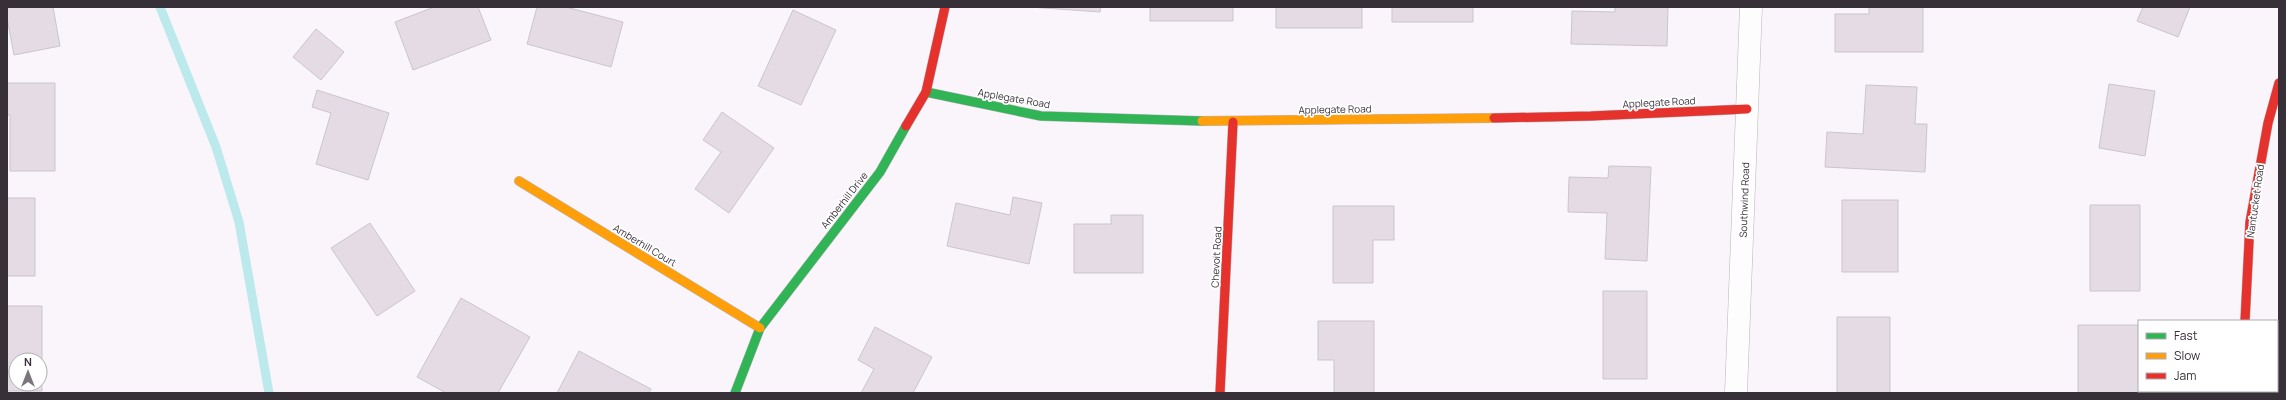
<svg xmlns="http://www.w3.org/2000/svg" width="2286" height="400" font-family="Manrope,sans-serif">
	<rect width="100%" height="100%" fill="#faf4fb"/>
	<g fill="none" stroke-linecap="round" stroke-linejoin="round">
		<path stroke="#bce9eb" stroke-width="9" d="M160,7L216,147L239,222L269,393"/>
	</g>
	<path fill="#e4dbe5" stroke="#cbc5cc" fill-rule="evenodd" d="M7,7H53L60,46L14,55L7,18Z
		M434,7H478L491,40L413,70L395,22Z
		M537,7H566L623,22L611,67L527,44Z
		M1030,7H1101L1100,12Z
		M1150,7H1233V21H1150Z
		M1276,7H1362V28H1276Z
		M1392,7H1473V22H1392Z
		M1615,7H1668L1667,46L1571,44L1572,11L1615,12Z
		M1869,7H1923V52H1835V14H1869Z
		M2143,7H2190L2178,37L2137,21Z
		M793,10L836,30L801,105L758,86Z
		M316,29L344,52L321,80L293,57Z
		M7,83H55V171H10V115H7Z
		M2109,84L2155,91L2145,156L2099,148Z
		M1866,85L1917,87L1915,124H1927L1925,172L1825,167L1827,132L1863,134Z
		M317,90L389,113L368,180L316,164L331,113L312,107Z
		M722,112L774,148L729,213L695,189L721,152L703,140Z
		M1609,166L1651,167L1647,261L1605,259L1607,213L1568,212L1569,177L1608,178Z
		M1013,197L1042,203L1029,264L947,246L956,203L1010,215Z
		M7,198H35V276H7Z
		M1842,200H1898V272H1842Z
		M2090,205H2140V291H2090Z
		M1333,206H1394V240H1373V283H1333Z
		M1111,215H1143V273H1074V224H1111Z
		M370,223L415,291L377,316L331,248Z
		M1603,291H1647V379H1603Z
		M461,298L530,337L498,393H446L417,377Z
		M7,306H42V391H7ZM16,360H40V384H16Z
		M1837,317H1890V393H1837Z
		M1318,321H1374V393H1334V360H1318Z
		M2078,325H2139L2140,393H2078Z
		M875,327L932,357L913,393H861L874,369L858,360Z
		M579,351L651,389L649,393H557Z"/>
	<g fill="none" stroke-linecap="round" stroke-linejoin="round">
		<g stroke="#bab4bb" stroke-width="23">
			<path id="street" d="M1736,393L1751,7
				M2240,393V391"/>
		</g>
		<g stroke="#bab4bb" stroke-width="10">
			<path id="fast" d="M926,92L1041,116L1202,121
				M735,393L760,328L880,172L906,126"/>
		</g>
		<g stroke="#bab4bb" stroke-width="10">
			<path id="slow" d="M1202,121L1494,118
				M519,181L760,328"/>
		</g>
		<g stroke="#bab4bb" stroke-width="10">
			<path id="jam" d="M1494,118L1591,116L1747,109
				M906,126L926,92L945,7
				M2245,321L2250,222L2268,123L2279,83
				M1220,393L1233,122"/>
		</g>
		<use href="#street" stroke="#fefdfe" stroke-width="22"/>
		<use href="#fast" stroke="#30b455" stroke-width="9"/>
		<use href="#slow" stroke="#ff9f0a" stroke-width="9"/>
		<use href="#jam" stroke="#e5322d" stroke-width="9"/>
	</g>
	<g text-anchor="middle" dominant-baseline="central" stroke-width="3.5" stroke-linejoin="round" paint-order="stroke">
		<g font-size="10" fill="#383039" stroke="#fff">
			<text transform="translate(1014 98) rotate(10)">Applegate Road</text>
			<text transform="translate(1659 102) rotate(-3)">Applegate Road</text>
			<text transform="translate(1335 109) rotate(-1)">Applegate Road</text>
			<text transform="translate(844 200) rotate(-52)">Amberhill Drive</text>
			<text transform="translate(1744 200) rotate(-88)">Southwind Road</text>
			<text transform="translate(2255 201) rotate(-82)">Nantucket Road</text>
			<text transform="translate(645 245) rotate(31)">Amberhill Court</text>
			<text transform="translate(1216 257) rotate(-87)">Chevoit Road</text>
		</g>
	</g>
	<rect width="2286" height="400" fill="none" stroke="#383039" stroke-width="16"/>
	<rect x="2138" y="320" width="140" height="72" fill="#ffffff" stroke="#afacb0"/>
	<rect x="2146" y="333" width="20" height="6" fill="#30b455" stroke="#afacb0"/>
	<text x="2174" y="340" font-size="12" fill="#383039">Fast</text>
	<rect x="2146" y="353" width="20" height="6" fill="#ff9f0a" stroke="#afacb0"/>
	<text x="2174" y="360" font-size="12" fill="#383039">Slow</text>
	<rect x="2146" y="373" width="20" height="6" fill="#e5322d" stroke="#afacb0"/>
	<text x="2174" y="380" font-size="12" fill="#383039">Jam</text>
	<g transform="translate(28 372)"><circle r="19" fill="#ffffff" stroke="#afacb0"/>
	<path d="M0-3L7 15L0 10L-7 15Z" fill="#7c757d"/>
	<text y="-6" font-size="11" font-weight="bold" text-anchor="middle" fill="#383039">N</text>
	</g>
</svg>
